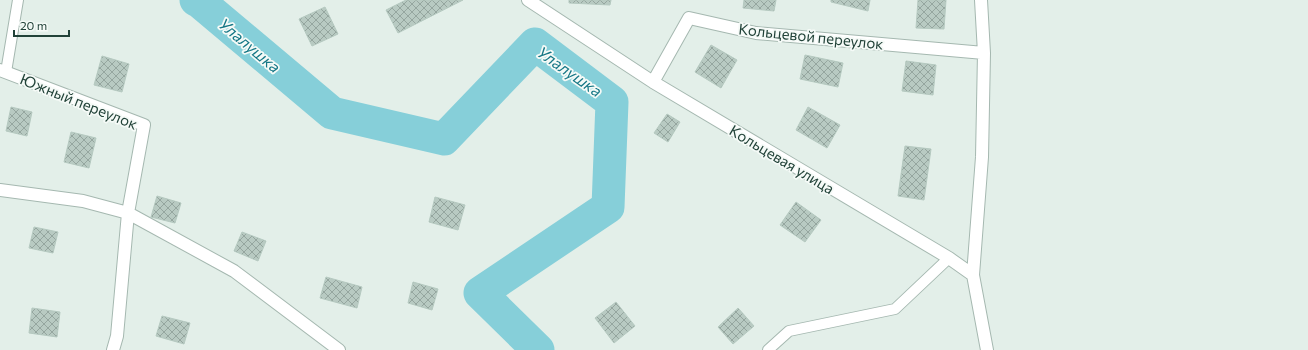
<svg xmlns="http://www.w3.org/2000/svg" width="1308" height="350" font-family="Commissioner,sans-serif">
	<defs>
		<pattern id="building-cross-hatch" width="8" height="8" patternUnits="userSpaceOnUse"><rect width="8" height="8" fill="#b8cac2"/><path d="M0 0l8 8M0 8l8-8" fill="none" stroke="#95a69f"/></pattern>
	</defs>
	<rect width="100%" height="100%" fill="#e3efe9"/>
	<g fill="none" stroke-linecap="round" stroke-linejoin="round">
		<path stroke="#86cfd9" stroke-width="33" d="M196,0L200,2L332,113L444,139L535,44L612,102L608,207L480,293L538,350"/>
	</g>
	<path fill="url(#building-cross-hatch)" stroke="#b5c9c0" d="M406,0H463L398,33L386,10Z
		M569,0H611L610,5L569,3Z
		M744,0H776L774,11L743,8Z
		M831,0H870L868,11L831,2Z
		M918,0H946L944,29L916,28Z
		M325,7L338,34L312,46L299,19Z
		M711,45L737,60L721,88L695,72Z
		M805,55L843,63L838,87L800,79Z
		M102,56L129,64L122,92L94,85Z
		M906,61L936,65L933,95L902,91Z
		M11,107L32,112L27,136L6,131Z
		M808,107L840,125L827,148L796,130Z
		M667,114L680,122L668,142L654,133Z
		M71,132L96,138L89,168L64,162Z
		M905,146L931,149L924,200L898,196Z
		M157,196L181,203L175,223L151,217Z
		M435,197L465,205L458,230L429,222Z
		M796,202L821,220L805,242L780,225Z
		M34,227L58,232L53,253L29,248Z
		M242,232L266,241L258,261L234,251Z
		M326,277L362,287L357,308L320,298Z
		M413,282L438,289L432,310L408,303Z
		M616,302L635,326L614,343L595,318Z
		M32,308L60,312L57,337L29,333Z
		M738,308L754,326L733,344L718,327Z
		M162,316L190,323L184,344L156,336Z"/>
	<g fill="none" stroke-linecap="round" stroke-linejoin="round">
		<g stroke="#a5b8b0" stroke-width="12">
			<path id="lane" d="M6,72L18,0
				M768,350L789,331L895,309L949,258"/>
		</g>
		<g stroke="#a5b8b0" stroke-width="14">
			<path id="street" d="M528,0L653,82L949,258L973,275L987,350
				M0,70L144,125L128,213L117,336L113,350
				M653,82L689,18L756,33L984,53
				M0,190L83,201L128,213L234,271L339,350
				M973,275L982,157L984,53L981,0"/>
		</g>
		<use href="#lane" stroke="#fff" stroke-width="10"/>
		<use href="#street" stroke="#fff" stroke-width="12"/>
	</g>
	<g text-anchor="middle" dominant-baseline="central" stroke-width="3.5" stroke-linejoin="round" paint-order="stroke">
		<g font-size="15" fill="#214238" stroke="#f5faf7">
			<text transform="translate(811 36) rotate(6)">Кольцевой переулок</text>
			<text transform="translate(79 101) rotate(22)">Южный переулок</text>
			<text transform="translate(782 159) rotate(31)">Кольцевая улица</text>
		</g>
		<g font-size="16" font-style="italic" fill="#147685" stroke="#f5faf7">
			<text transform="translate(250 45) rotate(40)">Улалушка</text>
			<text transform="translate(570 71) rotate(35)">Улалушка</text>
		</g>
	</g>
	<path d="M14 30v6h55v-6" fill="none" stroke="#214238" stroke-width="2"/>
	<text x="20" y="30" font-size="12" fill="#214238" stroke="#f5faf7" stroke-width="3" paint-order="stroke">20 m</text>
</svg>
